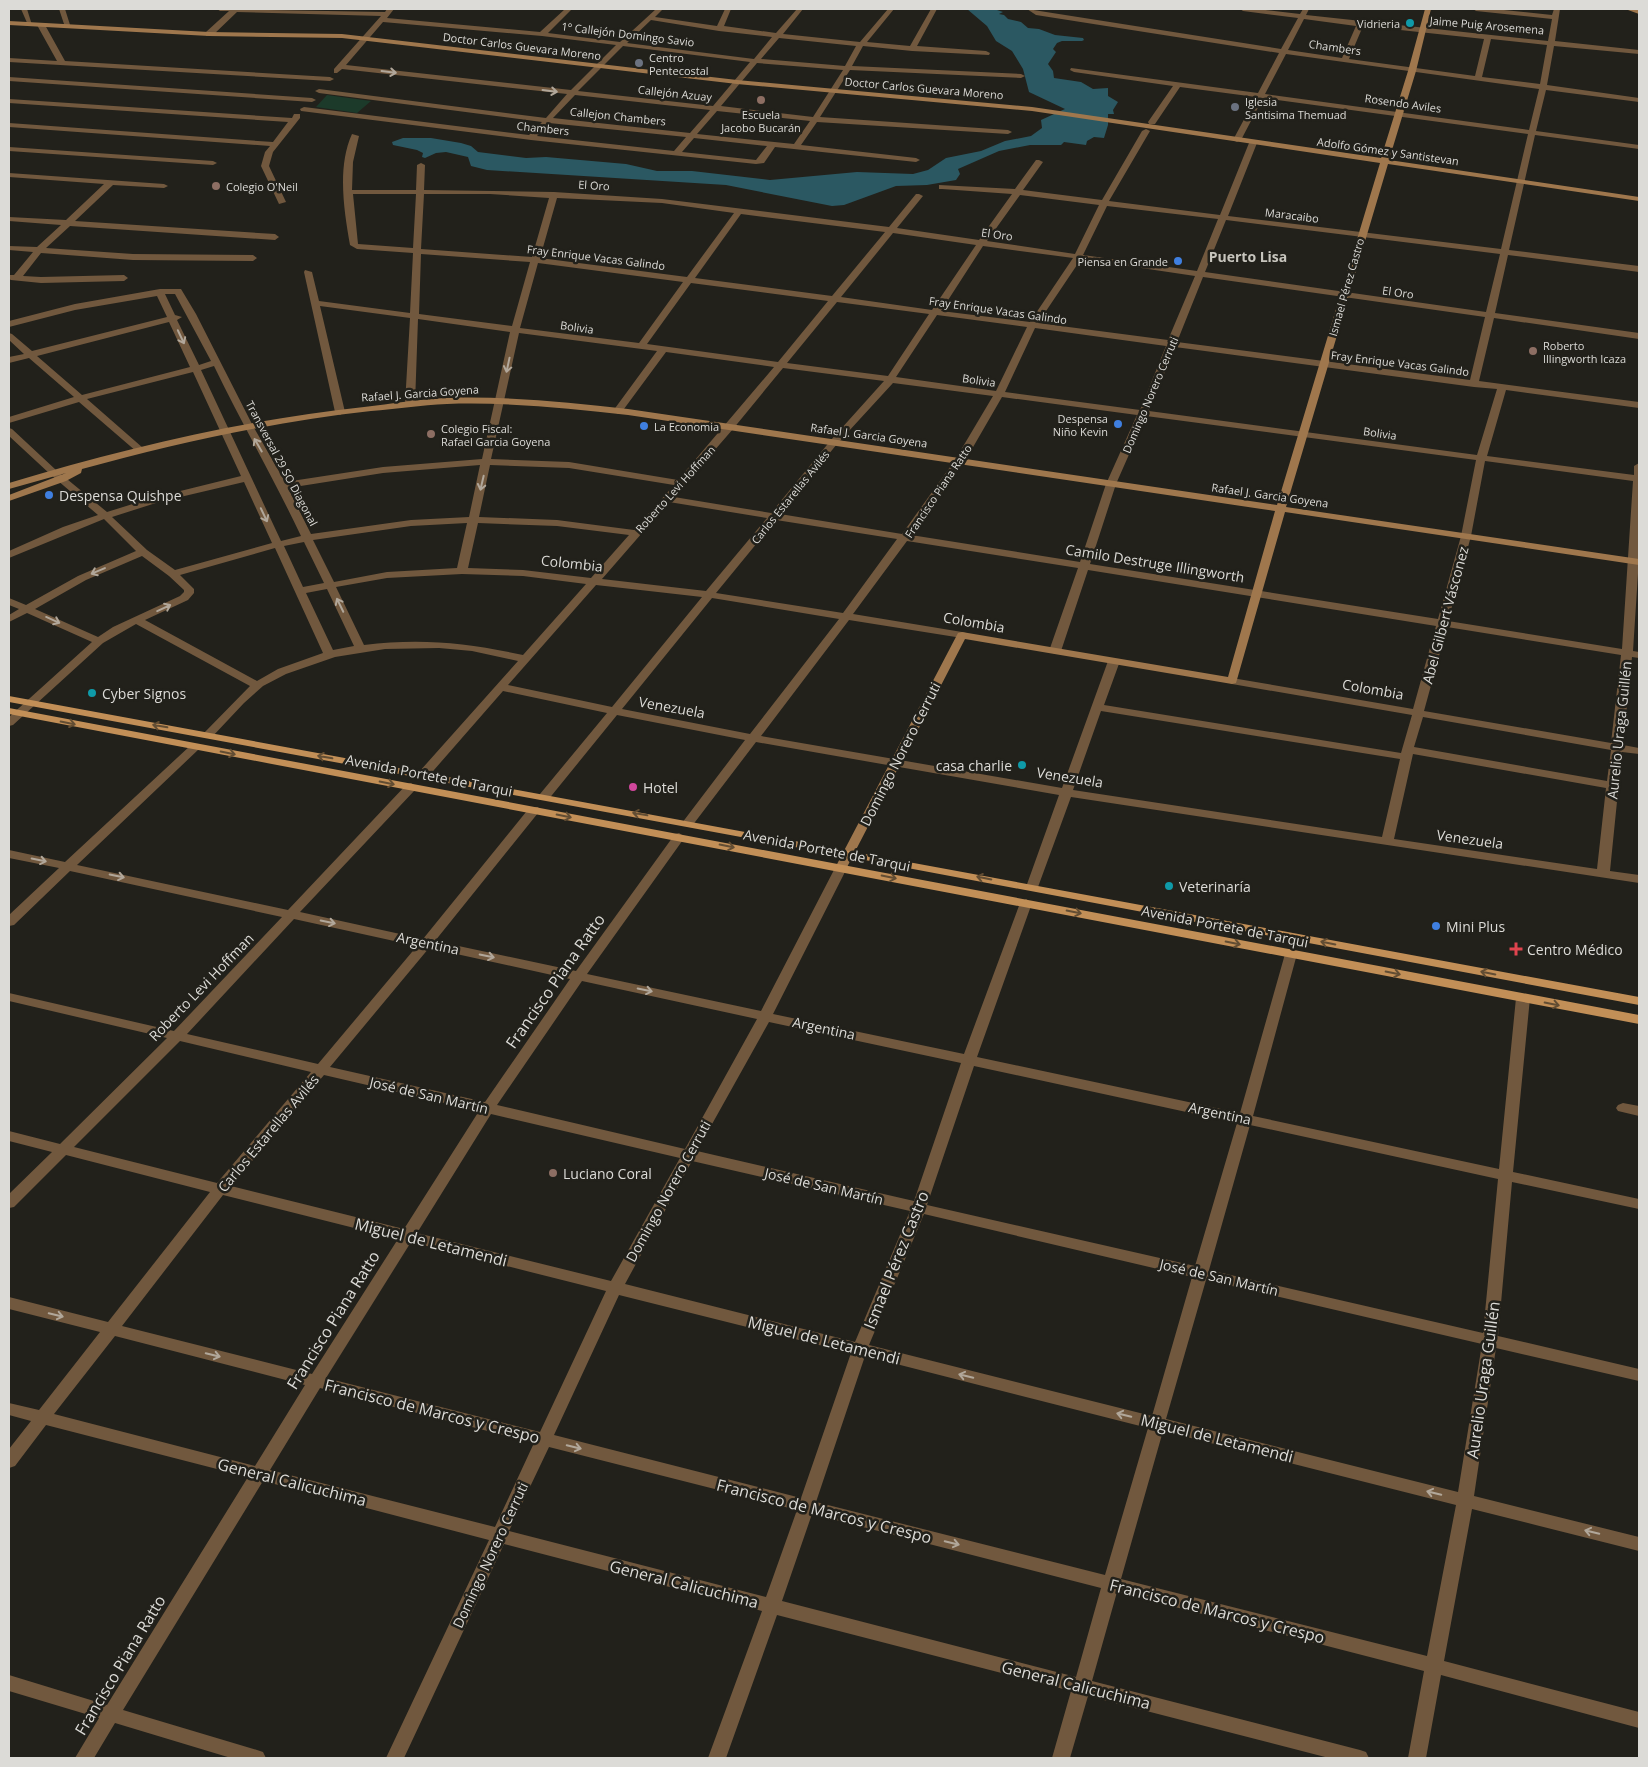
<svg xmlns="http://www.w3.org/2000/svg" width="1648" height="1767" font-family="'Open Sans',sans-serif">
	<rect width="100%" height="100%" fill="#22211b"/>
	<path fill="#1c3a2a" d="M327,95L371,101L357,113L316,107Z"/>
	<path fill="#2b5862" d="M967,9H994L1003,12L999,14L1004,15L1008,19L1021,22L1028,28L1039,29L1055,35L1083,38L1084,40L1082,41H1062L1057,43L1053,49L1056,52L1048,64L1053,71L1054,78L1081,82L1093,89L1108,88V96L1118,102L1113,110L1114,114H1108V125L1104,138L1094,137L1087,141L1086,145L1064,142L1061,145H1030L999,151L958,169L960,174L956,180L927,185L896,186L844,205L832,206L726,185L487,170L471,166L468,157L446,152L436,153L425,158L422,157L423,153L417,150L393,145L392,142L403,138H431L461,143L471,146L478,152L526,158L546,157L626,164L657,171H692L770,180L857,172L913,174L928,170L946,158L981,151L1005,141L1031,136L1042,128L1041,120L1065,109L1029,92L1023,69L1012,51L996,41L987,26Z"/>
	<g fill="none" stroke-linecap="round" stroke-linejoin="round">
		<path fill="#71583e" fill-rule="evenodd" d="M21,9H27L32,25H28Z
			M59,9H65L71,28L65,27Z
			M217,9L385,12L387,9H394L387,18L540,32L565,9H572L548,33L620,42L656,9H663L655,17L717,26L725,9H731L724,26L776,33L797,9H803L783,34L860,42L888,9H894L867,42L910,46L931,9H937L917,46L986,51L990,53L989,55L912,51L863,46L852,66L1021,74L1025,76L1021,78L850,70L820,117L1008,130L1012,132L1008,134L817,122L801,145L916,158L920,160L916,162L775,147L764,163L756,164L531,140L301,111L300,109L304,107L529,135L542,122L319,93L315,91L319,89L546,118L567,94L342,69L337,73H334V69L381,16L237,12L212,36H206V32L229,11H220ZM651,20L719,31L772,37L754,59L627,43ZM383,22L542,36L616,45L571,90L346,65ZM779,38L856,46L845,66L761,59ZM623,46L750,62L713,106L578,91ZM757,63L843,70L813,117L721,106ZM575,95L710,110L690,133L553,118ZM717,111L810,121L794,144L697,134ZM549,123L686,137L674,151L537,136ZM694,138L767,146L756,160L682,152Z
			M1027,9L1281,49L1298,18L1243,11L1240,9H1257L1300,14L1303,9H1309L1306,15L1548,41L1552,19L1476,11L1473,9H1494L1552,15L1554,9H1560L1555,41L1639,50V54L1554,46L1547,85L1639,98V102L1546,90L1536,131L1639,145V149L1535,135L1509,250L1639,266V272L1508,255L1495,313L1639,333V339L1494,318L1479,381L1639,402V408L1506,390L1487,456L1634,475V466L1639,463V558L1633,651L1639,652V658L1632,657L1623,745L1639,748V754L1622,752L1610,871L1639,875V883L1071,797L1038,887L1032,891L1026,887L1059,795L756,742L692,826L688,827L682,823L745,740L617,715L548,800H540L538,797L540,794L607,713L503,691L427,778H419L417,775L419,772L518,661L472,651L439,648L385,649L335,657L286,674L263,686L244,703L212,737L208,738L202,735L204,733L250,686L136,624L103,643L13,725L9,726V717L92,642L27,613L9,622V615L19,609L9,605V598L26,605L78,576L136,551L104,519L9,558V551L63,527L98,515L50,474L9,436V428L12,429L56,470L107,512L152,498L241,476L193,372L87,399L143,448V452H137L79,402L9,423V417L74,397L29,358L9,363V357L24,354L9,340V333L12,334L32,351L167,317L157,296L75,310L9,327V321L75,304L160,289H181L196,314L253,426L285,482L383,467L482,459L510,332L418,319L415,404L410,407L405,404L410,318L320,306L345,412L340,415L335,412L304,272L305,270L312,272L319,301L410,313L413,253L357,249L350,245C344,211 337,167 352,134L359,136L353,162L352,190H416L417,165L421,163L425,165L424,190L554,192L662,199L889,227L916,194H919L923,196L897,228L979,240L1012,194L942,189H939V185L1015,189L1036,160H1039L1043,162L1023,190L1102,200L1142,131L1146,129L1150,131L1109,201L1220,215L1249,143L1253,141L1257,143L1228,216L1501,249L1528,134L1263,98L1241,140L1237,142L1233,140L1256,97L1180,87L1155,124H1149L1148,122L1173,86L1074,72L1070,70L1071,68L1258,93L1279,53L1036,15ZM1304,19L1356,26L1342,58L1288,50ZM1363,26L1484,39L1475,76L1349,59ZM1491,39L1547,45L1540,84L1482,77ZM1286,54L1539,89L1529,130L1265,94ZM353,194H416L413,248L358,244ZM424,194H490L549,198L532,257L421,249ZM1020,195L1099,205L1075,254L987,241ZM557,198L662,203L734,213L687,277L540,258ZM1107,206L1218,219L1197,271L1083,255ZM741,214L885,232L832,296L695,278ZM1226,220L1500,254L1486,312L1205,272ZM893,233L976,245L932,310L841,297ZM983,246L1073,258L1030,322L941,311ZM421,254L530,262L512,326L419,314ZM1081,259L1195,276L1168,340L1038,323ZM538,263L683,282L639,343L520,328ZM1203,277L1485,317L1470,380L1177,342ZM691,283L828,301L778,362L647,344ZM165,294H175L211,361L199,365L177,320L182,317L175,315ZM837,302L929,314L888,376L787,363ZM937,315L1027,327L996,391L896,377ZM169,322L190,367L82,395L37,356ZM1035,328L1166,346L1140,410L1005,392ZM519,333L657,351L613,411L618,414L621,413L666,352L774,367L678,480L569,462L491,459ZM1175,347L1474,387L1497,389L1477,455L1149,411ZM214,366C242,424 274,479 301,536L281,541L201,370ZM783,368L884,381L831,440L771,513L674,497L733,429ZM893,383L993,396L955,460L902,534L780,514L837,444ZM1002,397L1137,415L1106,484L1080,562L911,535L965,461ZM1146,416L1476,460L1461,536L1438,619L1090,564L1116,484ZM1485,461L1633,481L1622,649L1448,621L1471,536ZM480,465L469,517L411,520L311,534L288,488L383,473ZM490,465L569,468L674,485L634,530L557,520L479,517ZM244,482L272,543L175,570L147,550L112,517L159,502ZM669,502L767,518L706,591L602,579ZM776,520L897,539L843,613L716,593ZM467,523L457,568L387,572L334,582L313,540L411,526ZM478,523L557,526L629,535L591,578L523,570L468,568ZM907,541L1078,568L1049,651L1055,654L1061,651L1088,570L1436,626L1413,709L1232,678L1226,681L1232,684L1412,715L1401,753L1104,705L1120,661L1114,658L1108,661L1062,788L761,736L849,620L962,638L966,637L967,635L966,633L962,632L853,614ZM304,542L324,583L303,587L284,546ZM275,548L323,653L278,669L257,681L145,620L188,600L194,593V589L180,575ZM142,556L169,576L184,590V592L180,596L113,627L98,637L35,609L86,580ZM462,574L523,576L586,584L523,655C467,643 422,638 364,645L336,587L387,578ZM596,585L702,597L612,707L508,685ZM327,589L354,646L333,650L306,593ZM712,598L839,619L750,734L622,709ZM1447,627L1621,655L1611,743L1424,711ZM1101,711L1400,759L1382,837L1073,790ZM1423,717L1611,750L1607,781L1414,747ZM1413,754L1606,788L1597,869L1394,839Z
			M41,23L45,25L65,61L330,77L334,79L330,81L9,62V58L57,61L37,25Z
			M9,77L312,98L316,100L312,102L9,81Z
			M9,99L292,118L294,114H300V118L273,152L269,166L286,202L279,204L261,166L265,152L270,146L9,127V123L273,142L288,122L9,103Z
			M9,147L213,161L217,163L213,165L9,151Z
			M9,173L164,184L168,186L164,188L113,185L75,221L275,234L279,237L275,240L70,226L46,248L133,254L253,255L257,258L253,261L133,260L41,253L23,276L41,277L124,275L128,278L124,281L41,283L11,280L9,279V275H14L33,252L9,250V246L37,247L61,225L9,221V217L66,220L104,184L9,177Z
			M195,744L199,745L201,747L199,749L77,865L288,910L407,784L411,783L417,787L415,790L300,912L423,939L530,807H538L540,810L538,813L435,941L576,971L675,834L679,833L685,837L587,974L761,1011L835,868L841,864L847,868L773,1014L964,1054L1020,903L1026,899L1032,903L977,1057L1240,1113L1285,954L1291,950L1297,954L1253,1116L1499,1169L1516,998L1518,995H1528L1530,998L1513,1172L1639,1199V1209L1512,1182L1498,1336L1639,1369V1381L1496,1348L1474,1496L1639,1537V1551L1472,1509L1444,1661L1639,1712V1728L1441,1675L1426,1758H1408L1424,1671L1117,1592L1092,1681L1360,1750L1366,1752L1369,1758H1329L1088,1696L1070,1758H1052L1071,1691L777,1615L726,1758H708L762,1611L504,1544L404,1758H386L489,1540L263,1481L123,1710L257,1750L263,1752L266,1758H231L115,1723L94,1758H75L99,1718L9,1691V1675L107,1705L248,1477L46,1425L15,1466L9,1468V1449L31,1421L9,1415V1403L39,1410L100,1332L9,1309V1297L108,1322L210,1192L66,1155L14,1207L9,1208V1194L52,1152L9,1141V1131L60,1144L167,1038L9,1001V993L174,1031L282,917L70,871L14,925L9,926V915L59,868L9,858V850L65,862L191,745ZM294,919L417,946L318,1064L187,1034ZM429,948L570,979L485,1102L330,1067ZM582,981L757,1019L685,1149L497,1105ZM769,1022L961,1063L914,1201L697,1151ZM180,1041L311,1072L217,1183L74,1147ZM974,1066L1237,1123L1195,1266L927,1205ZM324,1075L479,1111L404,1229L231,1186ZM491,1114L680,1158L611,1281L417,1233ZM1250,1125L1498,1179L1483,1333L1209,1270ZM692,1161L910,1211L855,1342L625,1284ZM223,1195L398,1239L312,1374L122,1326ZM924,1214L1192,1277L1152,1416L869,1345ZM411,1242L606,1291L540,1432L326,1378ZM1206,1280L1482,1344L1458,1492L1166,1419ZM619,1295L851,1353L801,1498L554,1435ZM115,1336L305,1385L255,1466L54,1414ZM865,1356L1148,1428L1105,1575L816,1502ZM320,1388L534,1443L495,1527L270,1470ZM1163,1431L1456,1505L1427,1656L1121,1579ZM549,1447L797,1510L766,1597L509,1531ZM812,1514L1101,1588L1076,1677L782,1601Z
			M1623,1103L1639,1106V1116L1618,1111L1616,1108L1618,1105Z"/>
		<path fill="#9f774d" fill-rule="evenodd" d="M1425,9H1431L1416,71L1389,160L1639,197V201L1388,164L1286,507L1639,559V565L1285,512L1236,683L1232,684L965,639L845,871L841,872L835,868L958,633L962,632L1228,677L1275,511L628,415C568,408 507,402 447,404C421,405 396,409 371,411C272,422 177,443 82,469L81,473L66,481L9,501V495L66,473L9,489V483C125,448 243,420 364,407C391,404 419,399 447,398C508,396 568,402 628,409L1277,505L1380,163L1032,111L737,84L342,38L209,36L9,25V21L209,32L342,34L737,80L1032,107L1381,158L1408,71Z
			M1627,9L1639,10V14L1628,10Z"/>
		<path fill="#c28f57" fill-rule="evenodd" d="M9,696L1639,997V1005L849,857L9,702Z
			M9,708L1639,1015V1024L9,714Z"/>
	</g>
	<defs><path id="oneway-shaft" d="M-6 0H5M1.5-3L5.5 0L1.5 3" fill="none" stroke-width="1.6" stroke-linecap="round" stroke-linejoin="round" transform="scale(1.25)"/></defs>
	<g stroke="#b1a79a">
		<use href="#oneway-shaft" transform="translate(389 72) rotate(7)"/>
		<use href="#oneway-shaft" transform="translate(550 91) rotate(7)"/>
		<use href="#oneway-shaft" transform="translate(181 337) rotate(65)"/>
		<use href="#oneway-shaft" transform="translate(508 365) rotate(102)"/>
		<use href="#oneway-shaft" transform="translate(258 445) rotate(-120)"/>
		<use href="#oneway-shaft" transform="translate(482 483) rotate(103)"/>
		<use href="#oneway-shaft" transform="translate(264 515) rotate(65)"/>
		<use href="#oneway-shaft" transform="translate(98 571) rotate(157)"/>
		<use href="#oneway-shaft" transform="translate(340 605) rotate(-116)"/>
		<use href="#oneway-shaft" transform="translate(164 608) rotate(-25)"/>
		<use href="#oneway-shaft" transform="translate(53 620) rotate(24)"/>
		<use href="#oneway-shaft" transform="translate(39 860) rotate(12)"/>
		<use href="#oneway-shaft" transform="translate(117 876) rotate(12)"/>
		<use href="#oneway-shaft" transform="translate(328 922) rotate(12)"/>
		<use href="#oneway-shaft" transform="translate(487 956) rotate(12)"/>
		<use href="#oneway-shaft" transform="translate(645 990) rotate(12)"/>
		<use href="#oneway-shaft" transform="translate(56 1315) rotate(14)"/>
		<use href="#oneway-shaft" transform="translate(213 1355) rotate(14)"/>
		<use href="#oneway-shaft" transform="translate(966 1376) rotate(-166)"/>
		<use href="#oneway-shaft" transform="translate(1124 1415) rotate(-166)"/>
		<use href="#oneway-shaft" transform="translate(574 1447) rotate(14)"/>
		<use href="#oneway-shaft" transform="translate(1434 1493) rotate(-166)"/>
		<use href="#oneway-shaft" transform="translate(1592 1532) rotate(-166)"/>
		<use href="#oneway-shaft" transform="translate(952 1543) rotate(14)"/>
	</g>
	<g stroke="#624d33">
		<use href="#oneway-shaft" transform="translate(68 723) rotate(11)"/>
		<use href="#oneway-shaft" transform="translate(160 726) rotate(-170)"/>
		<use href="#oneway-shaft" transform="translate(228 753) rotate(11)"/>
		<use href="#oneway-shaft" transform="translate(325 757) rotate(-170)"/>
		<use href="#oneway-shaft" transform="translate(387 783) rotate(11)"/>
		<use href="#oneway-shaft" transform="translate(640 814) rotate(-170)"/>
		<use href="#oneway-shaft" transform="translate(564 816) rotate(11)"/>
		<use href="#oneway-shaft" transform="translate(727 846) rotate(11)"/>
		<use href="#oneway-shaft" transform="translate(889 877) rotate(11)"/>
		<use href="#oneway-shaft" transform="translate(984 878) rotate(-169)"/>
		<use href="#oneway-shaft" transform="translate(1074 912) rotate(11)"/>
		<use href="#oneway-shaft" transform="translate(1233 943) rotate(11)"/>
		<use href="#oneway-shaft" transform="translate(1328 943) rotate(-169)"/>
		<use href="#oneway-shaft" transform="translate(1393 973) rotate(11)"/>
		<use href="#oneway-shaft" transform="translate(1488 973) rotate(-169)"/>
		<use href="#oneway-shaft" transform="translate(1552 1004) rotate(11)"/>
	</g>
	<g fill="#0f9aa8" stroke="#22211b" stroke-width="2">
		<circle cx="1410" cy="23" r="5"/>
		<circle cx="92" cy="693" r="5"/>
		<circle cx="1022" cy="765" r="5"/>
		<circle cx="1169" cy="886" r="5"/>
	</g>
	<g fill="#6b7280" stroke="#22211b" stroke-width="2">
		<circle cx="639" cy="63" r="5"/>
		<circle cx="1235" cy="107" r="5"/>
	</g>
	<g fill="#8d6e63" stroke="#22211b" stroke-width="2">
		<circle cx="761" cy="100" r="5"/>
		<circle cx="216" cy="186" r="5"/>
		<circle cx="1533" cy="351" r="5"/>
		<circle cx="431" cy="434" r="5"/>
		<circle cx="553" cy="1173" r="5"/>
	</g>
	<g fill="#3f7fe0" stroke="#22211b" stroke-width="2">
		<circle cx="1178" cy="261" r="5"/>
		<circle cx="1118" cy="424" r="5"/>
		<circle cx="644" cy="426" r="5"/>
		<circle cx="49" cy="495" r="5"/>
		<circle cx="1436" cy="926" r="5"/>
	</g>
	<circle fill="#d1479c" stroke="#22211b" stroke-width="2" cx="633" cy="787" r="5"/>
	<path fill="#e0444e" stroke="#22211b" stroke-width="2" d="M1513.5 941.5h5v5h5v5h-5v5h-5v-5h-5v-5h5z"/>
	<g text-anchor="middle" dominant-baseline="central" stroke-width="5" stroke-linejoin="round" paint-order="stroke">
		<g font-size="11" fill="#dcdbd7" stroke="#22211b" text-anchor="start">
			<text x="1400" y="23" text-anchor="end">Vidrieria</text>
			<text x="649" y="57">Centro<tspan x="649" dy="13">Pentecostal</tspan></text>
			<text x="1245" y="101">Iglesia<tspan x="1245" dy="13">Santisima Themuad</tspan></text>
			<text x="761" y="114" text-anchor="middle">Escuela<tspan x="761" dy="13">Jacobo Bucarán</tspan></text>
			<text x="226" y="186">Colegio O'Neil</text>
			<text x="1168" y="261" text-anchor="end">Piensa en Grande</text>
			<text x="1543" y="345">Roberto<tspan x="1543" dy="13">Illingworth Icaza</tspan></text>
			<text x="1108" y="418" text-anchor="end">Despensa<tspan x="1108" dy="13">Niño Kevin</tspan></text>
			<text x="654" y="426">La Economia</text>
			<text x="441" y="428">Colegio Fiscal:<tspan x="441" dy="13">Rafael Garcia Goyena</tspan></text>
		</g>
		<g font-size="11" fill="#dcdbd7" stroke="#22211b">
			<text transform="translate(1487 25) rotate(5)">Jaime Puig Arosemena</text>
			<text transform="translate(628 34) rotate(7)">1º Callejón Domingo Savio</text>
			<text transform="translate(522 46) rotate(7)">Doctor Carlos Guevara Moreno</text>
			<text transform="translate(1335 47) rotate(8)">Chambers</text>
			<text transform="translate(924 88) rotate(5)">Doctor Carlos Guevara Moreno</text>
			<text transform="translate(675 93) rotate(6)">Callejón Azuay</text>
			<text transform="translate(1403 103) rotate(8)">Rosendo Aviles</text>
			<text transform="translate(618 116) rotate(6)">Callejon Chambers</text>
			<text transform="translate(543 128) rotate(6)">Chambers</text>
			<text transform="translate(1388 151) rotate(8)">Adolfo Gómez y Santistevan</text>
			<text transform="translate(594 185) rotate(4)">El Oro</text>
			<text transform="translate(1292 215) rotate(7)">Maracaibo</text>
			<text transform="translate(997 234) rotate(8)">El Oro</text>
			<text transform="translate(596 257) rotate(7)">Fray Enrique Vacas Galindo</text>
			<text transform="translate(1346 287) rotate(-74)">Ismael Pérez Castro</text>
			<text transform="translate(1398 292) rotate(8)">El Oro</text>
			<text transform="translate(998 310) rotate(8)">Fray Enrique Vacas Galindo</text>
			<text transform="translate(577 327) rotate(8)">Bolivia</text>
			<text transform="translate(1400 363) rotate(7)">Fray Enrique Vacas Galindo</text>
			<text transform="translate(979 380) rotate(8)">Bolivia</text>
			<text transform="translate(420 393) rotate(-4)">Rafael J. Garcia Goyena</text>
			<text transform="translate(1150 395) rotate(-67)">Domingo Norero Cerruti</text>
			<text transform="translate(1380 433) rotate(8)">Bolivia</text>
			<text transform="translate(869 435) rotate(8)">Rafael J. Garcia Goyena</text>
			<text transform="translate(282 463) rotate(62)">Transversal 29 SO Diagonal</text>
			<text transform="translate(675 489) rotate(-48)">Roberto Levi Hoffman</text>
			<text transform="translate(938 491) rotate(-56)">Francisco Piana Ratto</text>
			<text transform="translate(1270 495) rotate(8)">Rafael J. Garcia Goyena</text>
			<text transform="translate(790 497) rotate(-51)">Carlos Estarellas Avilés</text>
		</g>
		<g font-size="14" font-weight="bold" fill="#c7c5bd" stroke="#22211b">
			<text x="1248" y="256">Puerto Lisa</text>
		</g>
		<g font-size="14" fill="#dcdbd7" stroke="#22211b" text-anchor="start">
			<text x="59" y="495">Despensa Quishpe</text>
			<text x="102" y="693">Cyber Signos</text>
			<text x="1012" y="765" text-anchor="end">casa charlie</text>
			<text x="643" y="787">Hotel</text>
			<text x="1179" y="886">Veterinaría</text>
			<text x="1446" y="926">Mini Plus</text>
			<text x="1527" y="949">Centro Médico</text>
			<text x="563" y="1173">Luciano Coral</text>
		</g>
		<g font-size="14" fill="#dcdbd7" stroke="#22211b">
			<text transform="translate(572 563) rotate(6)">Colombia</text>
			<text transform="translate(1155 563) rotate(9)">Camilo Destruge Illingworth</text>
			<text transform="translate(1445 615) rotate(-75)">Abel Gilbert Vásconez</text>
			<text transform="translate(974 622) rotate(10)">Colombia</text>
			<text transform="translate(1373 689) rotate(10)">Colombia</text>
			<text transform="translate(672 707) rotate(10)">Venezuela</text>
			<text transform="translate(1619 730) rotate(-84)">Aurelio Uraga Guillén</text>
			<text transform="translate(900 754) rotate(-63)">Domingo Norero Cerruti</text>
			<text transform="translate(429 775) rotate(11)">Avenida Portete de Tarqui</text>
			<text transform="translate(1070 777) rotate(9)">Venezuela</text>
			<text transform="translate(1470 839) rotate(8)">Venezuela</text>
			<text transform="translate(827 850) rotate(11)">Avenida Portete de Tarqui</text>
			<text transform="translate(1225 926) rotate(11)">Avenida Portete de Tarqui</text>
			<text transform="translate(428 943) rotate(12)">Argentina</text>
			<text transform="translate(201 987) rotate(-46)">Roberto Levi Hoffman</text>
			<text transform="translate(824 1028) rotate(12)">Argentina</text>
			<text transform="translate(429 1095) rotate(13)">José de San Martín</text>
			<text transform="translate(1220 1113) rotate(12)">Argentina</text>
			<text transform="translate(268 1133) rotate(-50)">Carlos Estarellas Avilés</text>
			<text transform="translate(824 1186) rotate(13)">José de San Martín</text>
			<text transform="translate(668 1191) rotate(-61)">Domingo Norero Cerruti</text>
			<text transform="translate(1219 1277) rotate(13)">José de San Martín</text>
			<text transform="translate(490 1555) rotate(-65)">Domingo Norero Cerruti</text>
		</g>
		<g font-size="16" fill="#dcdbd7" stroke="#22211b">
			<text transform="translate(555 981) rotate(-55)">Francisco Piana Ratto</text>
			<text transform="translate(431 1242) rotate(14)">Miguel de Letamendi</text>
			<text transform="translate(896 1260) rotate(-68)">Ismael Pérez Castro</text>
			<text transform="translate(333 1320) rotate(-58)">Francisco Piana Ratto</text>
			<text transform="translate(824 1340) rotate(14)">Miguel de Letamendi</text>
			<text transform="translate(1483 1380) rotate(-82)">Aurelio Uraga Guillén</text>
			<text transform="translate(432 1411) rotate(14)">Francisco de Marcos y Crespo</text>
			<text transform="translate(1217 1438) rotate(14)">Miguel de Letamendi</text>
			<text transform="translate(292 1482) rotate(14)">General Calicuchima</text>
			<text transform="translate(824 1511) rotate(14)">Francisco de Marcos y Crespo</text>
			<text transform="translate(684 1584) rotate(14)">General Calicuchima</text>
			<text transform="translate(1217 1611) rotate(14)">Francisco de Marcos y Crespo</text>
			<text transform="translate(120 1665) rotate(-59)">Francisco Piana Ratto</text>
			<text transform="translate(1076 1685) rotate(14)">General Calicuchima</text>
		</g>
	</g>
	<rect width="1648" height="1767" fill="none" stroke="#dcdbd7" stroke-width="20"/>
</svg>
